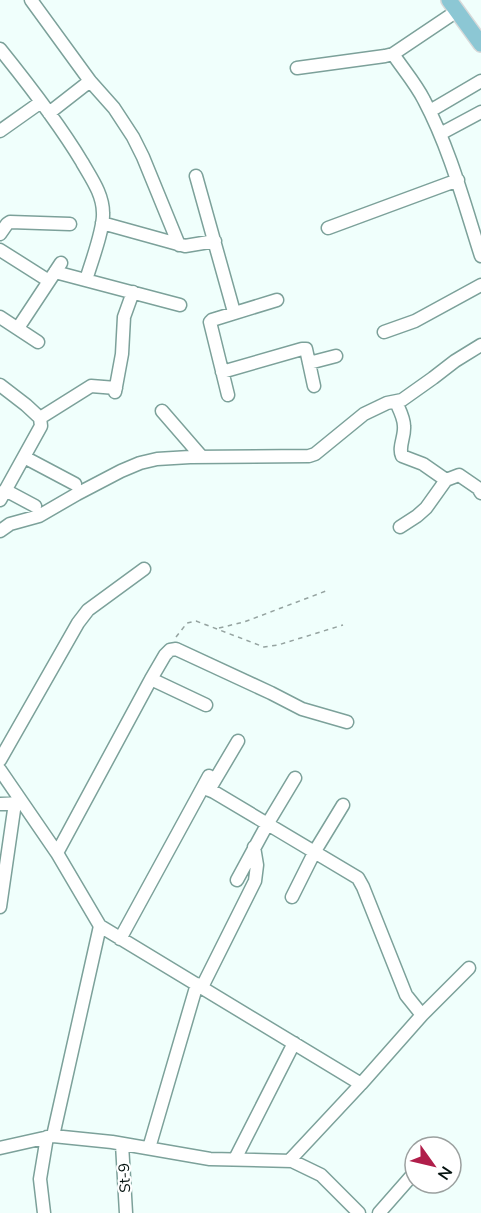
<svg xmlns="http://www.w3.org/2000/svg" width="481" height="1213" font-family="Mulish,sans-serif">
	<rect width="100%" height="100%" fill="#f0fffc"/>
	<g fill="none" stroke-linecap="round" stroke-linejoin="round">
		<g stroke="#7ca19a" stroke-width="15">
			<path id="minor" d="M31,0L90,81L114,108L133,137L143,157L179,245
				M0,49C29,85 58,122 82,162C91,178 103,194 103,213C104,229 91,263 86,280
				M393,54C403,69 416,84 424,100C450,149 464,203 481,256
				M297,68L385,56L393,54L457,11
				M430,111L481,81
				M49,113L90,81
				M0,131L41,102
				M440,134L481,112
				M196,176L234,312
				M102,223L185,246L215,241
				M328,228L458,180
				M0,234L7,224L10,222L70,224
				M0,250L49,281
				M55,272L180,305
				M0,317L38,342
				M18,328L61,263
				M384,332L415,321L481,285
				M309,363L336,356
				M222,372L302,349H306L314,386
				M0,385L26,405L40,418L41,426L0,500
				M115,392L122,354L124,317L133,292
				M228,395L210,322L212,320L277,300
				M396,402C399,409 404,418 404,426C405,437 398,447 402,456L423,464L446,480
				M162,411L201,456
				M40,418L91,386L116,388
				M24,457L75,484
				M5,490L35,506
				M400,527L417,516L426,508L446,480L459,475L478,488L481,493
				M0,531L10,524L39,516L77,494L121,471L140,463L157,459L190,457L309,456L315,454L364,414L387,403L402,400L433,378L455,361L481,345
				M151,679L206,705
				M347,722L302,709L271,693L176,649L170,650L165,655L151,679L57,853L100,926L361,1084
				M238,741L209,790L214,792L358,878L363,887L406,995L422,1015
				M0,760L78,623L88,610L144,569
				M0,770L57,853
				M0,804L21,803
				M237,880L268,823L295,778
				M292,897L315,851L343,805
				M0,907L15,803
				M120,939L209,776
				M202,987L255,881L257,865L254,847
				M53,1136L100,926
				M122,1144L126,1213
				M0,1148L53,1136L112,1142L210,1159L292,1161L321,1175L359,1213
				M149,1148L197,984
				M235,1159L294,1043
				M289,1161L361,1084L422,1015L469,968
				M44,1213L40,1179L47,1137
				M379,1213L415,1172"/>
		</g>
		<g stroke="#d7d9d9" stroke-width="18">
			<path id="major" d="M449,0L481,44"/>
		</g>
		<path stroke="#95a3a0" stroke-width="1.5" stroke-dasharray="4.5 4.5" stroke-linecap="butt" d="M219,628L244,622L326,591
			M176,637L187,623L196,621L264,647L278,645L343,625"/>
		<use href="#minor" stroke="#fff" stroke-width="12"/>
		<use href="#major" stroke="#8cc7d4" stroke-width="15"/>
	</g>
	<g text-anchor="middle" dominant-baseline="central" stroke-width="4.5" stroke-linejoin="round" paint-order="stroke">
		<g font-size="15" fill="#04120f" stroke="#fff">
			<text transform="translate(124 1178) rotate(-93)">St-9</text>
		</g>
	</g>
	<g transform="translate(433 1165) rotate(124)"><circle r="28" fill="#ffffff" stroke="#9ba09f" stroke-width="1.5"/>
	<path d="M0-4.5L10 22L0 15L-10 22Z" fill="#b01e4a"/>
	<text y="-9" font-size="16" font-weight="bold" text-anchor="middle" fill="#04120f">N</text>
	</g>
</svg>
